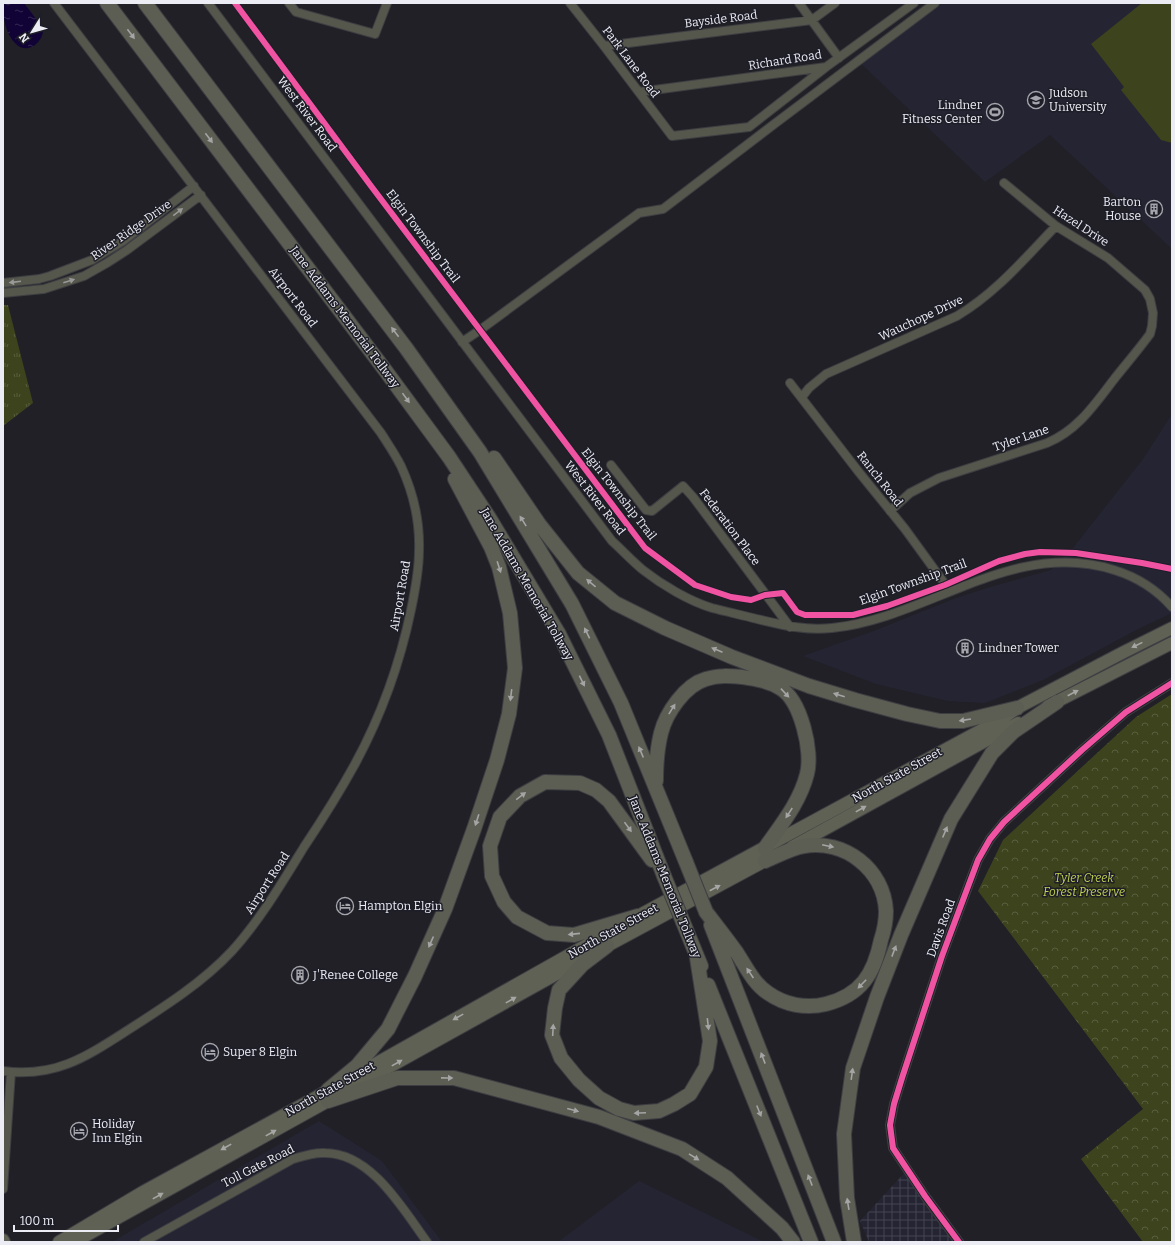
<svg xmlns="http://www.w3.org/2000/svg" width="1175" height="1245" font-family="Bitter,serif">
	<defs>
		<pattern id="industrial-grid" width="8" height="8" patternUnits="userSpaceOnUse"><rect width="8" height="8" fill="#252433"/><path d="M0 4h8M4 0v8" fill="none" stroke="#454451"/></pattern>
		<pattern id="grass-tufts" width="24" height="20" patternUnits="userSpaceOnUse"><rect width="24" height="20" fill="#3d431c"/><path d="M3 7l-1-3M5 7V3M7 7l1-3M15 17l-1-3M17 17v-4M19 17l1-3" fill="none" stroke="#595e3e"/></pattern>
		<pattern id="park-crowns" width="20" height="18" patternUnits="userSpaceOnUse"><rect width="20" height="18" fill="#3d431c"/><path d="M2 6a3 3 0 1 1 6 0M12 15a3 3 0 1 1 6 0" fill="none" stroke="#595e3e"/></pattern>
		<pattern id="water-ripples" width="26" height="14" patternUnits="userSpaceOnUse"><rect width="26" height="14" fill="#110335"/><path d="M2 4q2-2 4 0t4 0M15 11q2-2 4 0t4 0" fill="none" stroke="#342853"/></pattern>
	</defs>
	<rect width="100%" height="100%" fill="#202026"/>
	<path fill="#252433" d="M927,3H1172V249L1050,135L985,182L854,57Z
		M1172,414V613L1138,629L1043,680L985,703L948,701L876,684L803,656L871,632L956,598L990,587L1051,570L1073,548L1143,459Z
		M319,1121L382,1161L442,1242H112Z
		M639,1181L764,1242H558Z"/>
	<path fill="url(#industrial-grid)" d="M910,1167L965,1242H869L860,1221Z"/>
	<path fill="url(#grass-tufts)" d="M3,305H8L33,403L3,426Z"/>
	<path fill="url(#park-crowns)" d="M1172,694V1242H1143L1081,1159L1143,1109L978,891L1003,840L1136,717Z"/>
	<path fill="#3d431c" d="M1142,3H1172V143L1161,140L1121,90L1124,87L1091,44Z"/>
	<path fill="url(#water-ripples)" d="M3,3H24L43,28C44,43 27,55 16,44C5,34 3,17 3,3Z"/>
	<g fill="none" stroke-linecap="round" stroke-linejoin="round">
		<g stroke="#3d3e42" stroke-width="10">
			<path id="street" d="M208,3L612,541C622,550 632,561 643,570C662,585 689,601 712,608C727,612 742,615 757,619C783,625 805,631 832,628C929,618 1012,538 1114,570C1137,577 1156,589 1172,607
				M289,3L296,12L375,34L387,3
				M570,3L604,46L672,136L749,127L826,67
				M799,3L839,58
				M604,46L812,20L835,3
				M639,92L826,67L914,3
				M3,283L39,279L50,276L92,260L123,241L194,186
				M3,293L44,289L84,276L107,263L127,250L201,195
				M462,342L480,330L639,213L663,209L773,125L935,3
				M790,383L858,471L905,529L950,591
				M802,397L809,388L826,374L957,316C996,293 1025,258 1056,226
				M611,465L646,510L652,511L683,486L693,497L790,627
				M890,511L910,493L939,478L1047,443C1078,430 1095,404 1115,378C1127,363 1139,349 1150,334L1152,326L1153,313L1150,299L1145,290L1108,258L1056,226L1004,183
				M3,1071C55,1078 86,1057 128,1030C164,1007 202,983 232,951C260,920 282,883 304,847C322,820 339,793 355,764C381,716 400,663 411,610C415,591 419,571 419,551C420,522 413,492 401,466C395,454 388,444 381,433L54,3
				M3,1189L11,1072
				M144,1242L293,1159C303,1156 314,1152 325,1153C371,1153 403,1209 427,1242
				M959,1242L925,1196L893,1148L890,1125L894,1104L902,1078L942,956L978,860L990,839L1004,822L1082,750L1126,712L1172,683"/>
		</g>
		<g stroke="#3d3e42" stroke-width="14">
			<path id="primary" d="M1048,706L1172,643
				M792,847L1018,723
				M3,1240L4,1242
				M76,1241L607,946L772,857
				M59,1242L143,1192L313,1099L638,916L1000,720L1017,708L1124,652L1172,628"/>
		</g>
		<g stroke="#3d3e42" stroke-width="16">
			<path id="highway" d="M107,3L385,370L449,457L490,519L559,634L609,735L664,876
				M145,3L406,348L480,452L572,604L621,703L686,862
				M494,458L539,524L578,573L615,603L665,628L732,657L809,686L855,700L907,714L940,721H963L1017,708
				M656,781C656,765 657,749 661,733C666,713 685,685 706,679C718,675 730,676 742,677C755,679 769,681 780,688C801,700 813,752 807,774C800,802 781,825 765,848
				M706,912C716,925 727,939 737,953C746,967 754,984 768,993C785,1005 806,1009 826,1004C861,995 874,974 881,940C884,931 886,921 886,911C884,869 844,839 804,846C791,848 777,856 765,861
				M638,916L574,935L547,933L517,917L504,902L492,876L490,846L500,817L520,796L545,782L580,783L596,790L609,801L652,860
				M683,922L701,966
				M711,925L834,1242
				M607,946L582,965L559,990L555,1008L552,1035L561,1058L579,1080L599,1098L619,1109L634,1113L659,1111L674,1104L690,1094L706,1067L710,1041L697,958
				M708,985L811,1242
				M328,1090L357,1066L388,1029L415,976L445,909L474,829L497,760L509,714L515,668L510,613L499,567L491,547L455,479
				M328,1101L397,1078H454L599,1117L682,1149L727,1178L782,1228L793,1242
				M854,1242L847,1198L844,1134L853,1068L877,997L901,935L951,819L992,753L1013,732L1057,702"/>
		</g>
		<use href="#street" stroke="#55564c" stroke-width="8"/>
		<use href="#primary" stroke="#5f6155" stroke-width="12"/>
		<use href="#highway" stroke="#5c5d53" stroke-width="14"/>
		<g stroke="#3d3e42" stroke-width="16" stroke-linecap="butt">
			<path id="highway-bridge" d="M686,862L706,912
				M664,876L683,922"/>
		</g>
		<use href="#highway-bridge" stroke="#5c5d53" stroke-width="14"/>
		<g stroke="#1e1e28" stroke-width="8">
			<path id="cycleway" d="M235,3L371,186L645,548L695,585L731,597L751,600L765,595L783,593L797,612L805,615H853L887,606L945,585L999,561L1025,554L1040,552L1076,553L1142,563L1172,569
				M959,1242L925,1196L893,1148L890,1125L894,1104L902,1078L942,956L978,860L990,839L1004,822L1082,750L1126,712L1172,683"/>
		</g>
		<use href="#cycleway" stroke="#f153a3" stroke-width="6"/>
	</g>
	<defs><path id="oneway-solid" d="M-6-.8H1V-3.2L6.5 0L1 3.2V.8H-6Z"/></defs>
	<g fill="#a4a5a4">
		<use href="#oneway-solid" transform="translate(131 34) rotate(53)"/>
		<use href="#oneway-solid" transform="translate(209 138) rotate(53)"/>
		<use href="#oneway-solid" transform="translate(395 332) rotate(-127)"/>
		<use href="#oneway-solid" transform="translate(406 398) rotate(54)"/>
		<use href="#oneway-solid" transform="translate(523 521) rotate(-122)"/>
		<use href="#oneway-solid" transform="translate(499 567) rotate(72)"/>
		<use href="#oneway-solid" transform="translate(591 583) rotate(-140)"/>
		<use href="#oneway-solid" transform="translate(587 633) rotate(-116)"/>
		<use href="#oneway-solid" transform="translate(717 650) rotate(-157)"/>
		<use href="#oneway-solid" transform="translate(582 681) rotate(64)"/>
		<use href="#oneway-solid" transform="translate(785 693) rotate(47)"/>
		<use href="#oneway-solid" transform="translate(511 695) rotate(97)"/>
		<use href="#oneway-solid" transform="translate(839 695) rotate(-163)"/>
		<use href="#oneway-solid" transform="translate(672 709) rotate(-58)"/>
		<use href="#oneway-solid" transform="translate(965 720) rotate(171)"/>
		<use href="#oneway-solid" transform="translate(641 752) rotate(-113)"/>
		<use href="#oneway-solid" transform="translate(521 796) rotate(-37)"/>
		<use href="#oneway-solid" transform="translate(789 813) rotate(123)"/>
		<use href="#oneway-solid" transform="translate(477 820) rotate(108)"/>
		<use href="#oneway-solid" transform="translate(628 827) rotate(54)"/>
		<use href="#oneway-solid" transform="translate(945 832) rotate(-67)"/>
		<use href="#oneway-solid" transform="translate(828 846) rotate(12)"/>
		<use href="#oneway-solid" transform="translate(574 934) rotate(174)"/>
		<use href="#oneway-solid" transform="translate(431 942) rotate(114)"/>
		<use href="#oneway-solid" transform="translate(894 951) rotate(-69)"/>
		<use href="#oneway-solid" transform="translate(750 973) rotate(-124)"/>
		<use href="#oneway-solid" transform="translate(862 984) rotate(134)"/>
		<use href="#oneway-solid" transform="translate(708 1024) rotate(83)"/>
		<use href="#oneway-solid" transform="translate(553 1030) rotate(-87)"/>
		<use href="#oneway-solid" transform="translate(763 1058) rotate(-111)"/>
		<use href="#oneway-solid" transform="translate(852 1074) rotate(-82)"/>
		<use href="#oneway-solid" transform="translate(447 1078) rotate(1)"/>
		<use href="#oneway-solid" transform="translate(573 1110) rotate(15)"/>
		<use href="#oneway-solid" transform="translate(759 1111) rotate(68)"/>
		<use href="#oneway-solid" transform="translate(640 1113) rotate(177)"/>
		<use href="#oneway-solid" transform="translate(694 1157) rotate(32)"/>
		<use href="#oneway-solid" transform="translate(810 1180) rotate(-111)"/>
		<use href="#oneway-solid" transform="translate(848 1204) rotate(-99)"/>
	</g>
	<g fill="#999a98">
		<use href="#oneway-solid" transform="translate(178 212) rotate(-37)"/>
		<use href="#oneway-solid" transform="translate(69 281) rotate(-18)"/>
		<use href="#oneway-solid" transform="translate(15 282) rotate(173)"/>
	</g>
	<g fill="#a6a7a4">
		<use href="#oneway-solid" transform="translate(1137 645) rotate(154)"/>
		<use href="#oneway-solid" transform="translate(1073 693) rotate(-27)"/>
		<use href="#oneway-solid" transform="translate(861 809) rotate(-29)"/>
		<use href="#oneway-solid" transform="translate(715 888) rotate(-28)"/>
		<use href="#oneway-solid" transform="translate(511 1000) rotate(-29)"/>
		<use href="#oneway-solid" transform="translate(458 1017) rotate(151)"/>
		<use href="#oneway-solid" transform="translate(397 1063) rotate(-29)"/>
		<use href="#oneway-solid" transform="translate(271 1133) rotate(-29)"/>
		<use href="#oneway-solid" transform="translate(226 1147) rotate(151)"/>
		<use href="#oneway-solid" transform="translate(158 1196) rotate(-29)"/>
	</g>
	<defs>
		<g id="university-ring" transform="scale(0.9)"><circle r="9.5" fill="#1e1e28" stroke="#a5a5ac" stroke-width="1.5"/><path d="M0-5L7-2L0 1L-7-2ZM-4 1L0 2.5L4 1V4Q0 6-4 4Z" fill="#a5a5ac"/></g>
		<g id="stadium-ring" transform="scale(0.9)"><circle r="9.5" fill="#1e1e28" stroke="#a5a5ac" stroke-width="1.5"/><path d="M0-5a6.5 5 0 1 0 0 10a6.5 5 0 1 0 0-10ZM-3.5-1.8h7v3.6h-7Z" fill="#a5a5ac"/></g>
		<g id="building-ring" transform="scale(0.9)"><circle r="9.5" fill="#1e1e28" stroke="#a5a5ac" stroke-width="1.5"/><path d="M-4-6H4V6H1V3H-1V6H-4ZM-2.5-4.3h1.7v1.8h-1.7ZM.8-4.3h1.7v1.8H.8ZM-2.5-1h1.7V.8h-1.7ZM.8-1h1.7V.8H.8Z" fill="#a5a5ac"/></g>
		<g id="hotel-ring" transform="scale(0.9)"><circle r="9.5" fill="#1e1e28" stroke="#a5a5ac" stroke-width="1.5"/><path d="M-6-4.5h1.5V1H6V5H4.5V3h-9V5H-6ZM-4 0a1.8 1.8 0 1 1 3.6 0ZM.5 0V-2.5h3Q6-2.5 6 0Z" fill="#a5a5ac"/></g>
	</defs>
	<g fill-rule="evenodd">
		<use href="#university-ring" x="1036" y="100"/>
		<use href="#stadium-ring" x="995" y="112"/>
		<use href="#building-ring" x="1154" y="209"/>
		<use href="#building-ring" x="965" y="648"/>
		<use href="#hotel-ring" x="345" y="906"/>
		<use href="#building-ring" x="300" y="975"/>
		<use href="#hotel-ring" x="210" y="1052"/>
		<use href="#hotel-ring" x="79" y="1131"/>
	</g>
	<g text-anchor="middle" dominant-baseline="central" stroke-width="3" stroke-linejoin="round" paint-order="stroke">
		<g font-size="12" fill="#ecedf4" stroke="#1e1e28">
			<text transform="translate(721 19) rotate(-7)">Bayside Road</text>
			<text transform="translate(785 60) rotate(-9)">Richard Road</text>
			<text transform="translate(631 62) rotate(53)">Park Lane Road</text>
			<text transform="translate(307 114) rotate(53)">West River Road</text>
			<text transform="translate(1081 226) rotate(33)">Hazel Drive</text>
			<text transform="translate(131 230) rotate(-35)">River Ridge Drive</text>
			<text transform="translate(423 236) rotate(53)">Elgin Township Trail</text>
			<text transform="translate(293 297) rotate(53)">Airport Road</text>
			<text transform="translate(345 317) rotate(53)">Jane Addams Memorial Tollway</text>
			<text transform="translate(921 318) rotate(-25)">Wauchope Drive</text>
			<text transform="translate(1021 438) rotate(-19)">Tyler Lane</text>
			<text transform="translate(880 479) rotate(52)">Ranch Road</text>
			<text transform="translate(619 494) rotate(52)">Elgin Township Trail</text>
			<text transform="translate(595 498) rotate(52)">West River Road</text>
			<text transform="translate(730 527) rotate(53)">Federation Place</text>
			<text transform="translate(913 582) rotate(-20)">Elgin Township Trail</text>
			<text transform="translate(527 584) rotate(60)">Jane Addams Memorial Tollway</text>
			<text transform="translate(400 596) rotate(-80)">Airport Road</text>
			<text transform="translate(897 775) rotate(-29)">North State Street</text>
			<text transform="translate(665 877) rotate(68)">Jane Addams Memorial Tollway</text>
			<text transform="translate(267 883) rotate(-57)">Airport Road</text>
			<text transform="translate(941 928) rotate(-70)">Davis Road</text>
			<text transform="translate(613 931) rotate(-29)">North State Street</text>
			<text transform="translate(330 1089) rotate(-29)">North State Street</text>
			<text transform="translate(258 1166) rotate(-27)">Toll Gate Road</text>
		</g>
		<g font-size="12" fill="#ecedf4" stroke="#1e1e28" text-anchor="start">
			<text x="1049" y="93">Judson<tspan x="1049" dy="14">University</tspan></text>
			<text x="982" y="105" text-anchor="end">Lindner<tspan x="982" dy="14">Fitness Center</tspan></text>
			<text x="1141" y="202" text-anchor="end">Barton<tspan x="1141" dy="14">House</tspan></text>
			<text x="978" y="648">Lindner Tower</text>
			<text x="358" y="906">Hampton Elgin</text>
			<text x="313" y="975">J'Renee College</text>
			<text x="223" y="1052">Super 8 Elgin</text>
			<text x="92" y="1124">Holiday<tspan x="92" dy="14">Inn Elgin</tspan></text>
		</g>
		<g font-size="12" font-style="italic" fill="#c2d150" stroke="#1e1e28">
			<text x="1084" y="878">Tyler Creek<tspan x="1084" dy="14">Forest Preserve</tspan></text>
		</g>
	</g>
	<rect width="1175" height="1245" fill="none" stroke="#ecedf4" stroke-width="8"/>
	<g transform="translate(32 32) rotate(233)" stroke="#1e1e28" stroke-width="3" paint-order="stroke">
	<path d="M0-3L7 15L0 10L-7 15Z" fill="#ecedf4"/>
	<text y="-6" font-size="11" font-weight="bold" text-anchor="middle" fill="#ecedf4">N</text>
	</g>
	<path d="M14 1225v6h104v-6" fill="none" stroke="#ecedf4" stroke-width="2"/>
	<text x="20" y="1225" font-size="12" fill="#ecedf4" stroke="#1e1e28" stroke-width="3" paint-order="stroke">100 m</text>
</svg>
